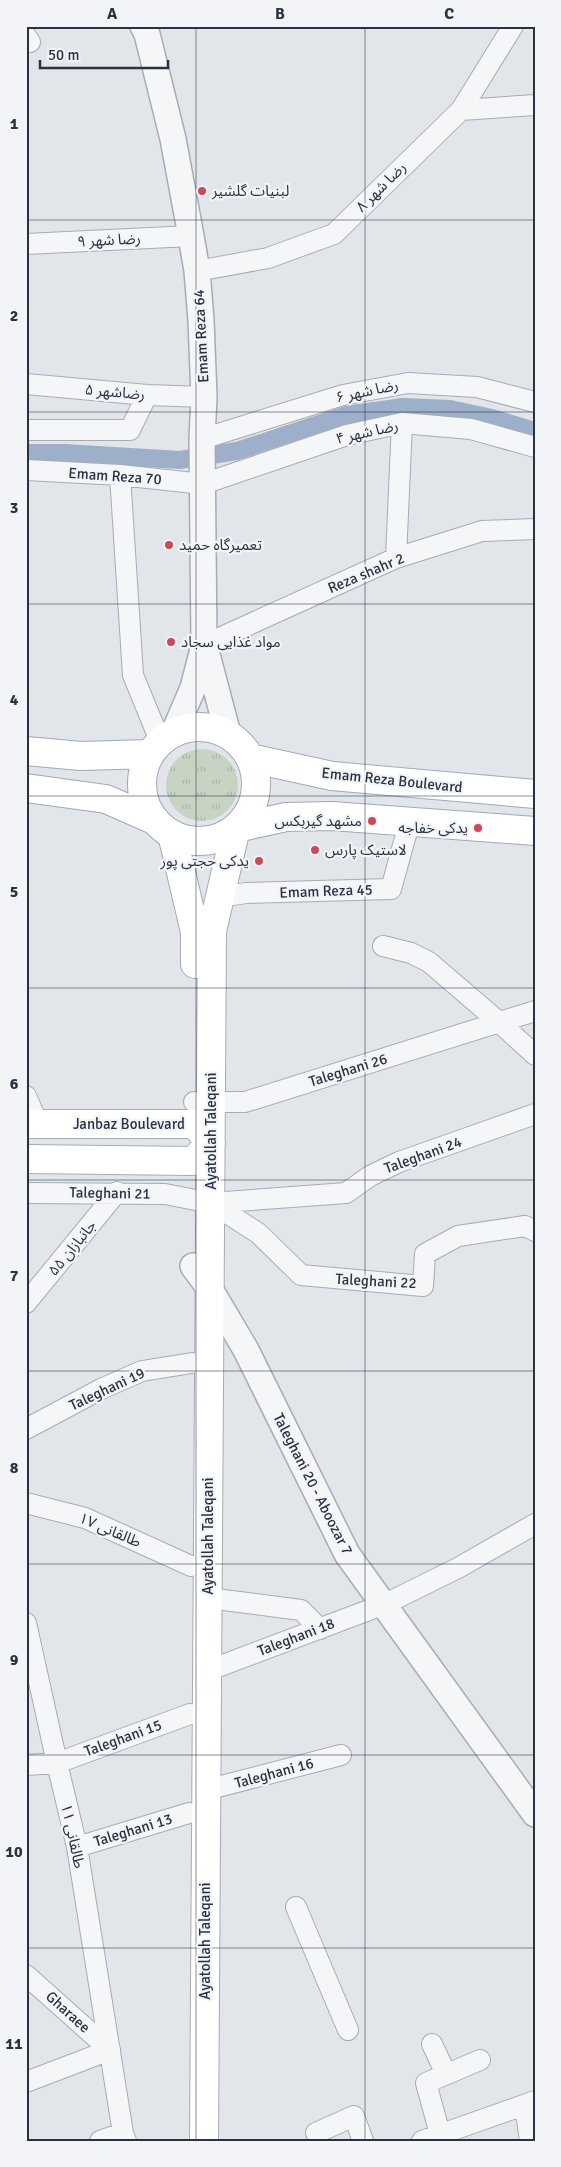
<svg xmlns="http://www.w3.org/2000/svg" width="561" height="2167" font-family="Signika,'Noto Sans Arabic',sans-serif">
	<defs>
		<pattern id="grass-tufts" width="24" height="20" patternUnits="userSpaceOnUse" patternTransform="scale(1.25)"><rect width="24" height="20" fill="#c7d4c3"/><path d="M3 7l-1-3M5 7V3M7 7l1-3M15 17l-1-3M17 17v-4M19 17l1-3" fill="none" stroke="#abb6a9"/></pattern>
	</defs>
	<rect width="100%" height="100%" fill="#e2e5ea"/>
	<path fill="url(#grass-tufts)" d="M166 785a36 36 0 1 1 72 0a36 36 0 1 1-72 0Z"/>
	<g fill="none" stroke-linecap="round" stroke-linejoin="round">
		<path stroke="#9eb0c9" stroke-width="18" d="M26,453H65L180,460L237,451L346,415L403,407L450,409L492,418L535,431"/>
		<g stroke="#a7acb4" stroke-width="22">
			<path id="minor" d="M26,36L30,42
				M461,110L535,105
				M26,244L191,236
				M197,271L268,258L334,234L461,110L513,26
				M26,384L147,395L204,397
				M26,430H130L147,395
				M202,439L343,395L408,383L477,387L535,402
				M26,470L120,475L203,484L347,435L402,423L471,429L535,447
				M120,475L133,675L160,741
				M396,558L402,423
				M204,645L396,558L482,531L535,529
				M220,897L246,893L391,889L410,820
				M383,946L411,953L429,962L499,1022L535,1055
				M26,1096L38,1124
				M194,1102H245L535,1011
				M26,1193L165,1194L211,1203L346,1193L370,1176L399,1162L535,1114
				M211,1203L258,1233L301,1275L423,1286L425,1254L458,1236L525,1226L535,1231
				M26,1303L117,1192
				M26,1429L101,1389L142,1371L192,1363
				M26,1503L85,1518L191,1566
				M208,1598L301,1610L320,1629
				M26,1623L57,1763L77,1847L123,2133L126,2141
				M207,1671L385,1604L458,1568L535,1524
				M26,1765L57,1763L190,1714
				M206,1790L341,1755
				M77,1847L189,1813
				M296,1907L348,2030
				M26,1975L110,2050
				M432,2044L446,2074
				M26,2082L110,2050
				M525,2105L530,2141
				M316,2133L354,2116L363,2141
				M440,2134L426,2083L480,2060
				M100,2141L123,2133
				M422,2141L535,2101"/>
		</g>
		<g stroke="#a7acb4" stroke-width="28">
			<path id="tertiary" d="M143,26L147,34L173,139L191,236L197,271L201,320L204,397L202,439L204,645L193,688L174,732
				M205,647L228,734
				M193,1266L210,1289L246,1350L347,1554L535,1814"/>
		</g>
		<g stroke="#a7acb4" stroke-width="30">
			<path id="secondary" d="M172,834L195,932V964
				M26,1124H194L211,1143L193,1161L26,1159
				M204,2141L212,931L236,828"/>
		</g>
		<g stroke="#a1a8b6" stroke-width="30">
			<path id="primary" d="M142 784a57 57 0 1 1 114 0a57 57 0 1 1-114 0Z
				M26,751L81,756L150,754
				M250,758L332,776L535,794
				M26,788L106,799L156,821
				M236,828L286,817L332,816L535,831"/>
		</g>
		<use href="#minor" stroke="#f5f6f8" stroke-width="20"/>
		<use href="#tertiary" stroke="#f5f6f8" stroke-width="25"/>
		<use href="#secondary" stroke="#fff" stroke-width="28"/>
		<use href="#primary" stroke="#fff" stroke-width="28"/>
	</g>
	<path fill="none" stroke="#2a3242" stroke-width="1" stroke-opacity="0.55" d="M196,26V2141M365,26V2141M26,220H535M26,412H535M26,604H535M26,796H535M26,988H535M26,1180H535M26,1371H535M26,1564H535M26,1755H535M26,1948H535"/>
	<g fill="#cc4a56" stroke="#f2f4f8" stroke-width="2">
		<circle cx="202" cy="191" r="5"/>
		<circle cx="169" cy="545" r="5"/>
		<circle cx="171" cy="642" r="5"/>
		<circle cx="372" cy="821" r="5"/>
		<circle cx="478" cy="828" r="5"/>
		<circle cx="315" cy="850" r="5"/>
		<circle cx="259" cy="861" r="5"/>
	</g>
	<g text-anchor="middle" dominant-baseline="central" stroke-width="4.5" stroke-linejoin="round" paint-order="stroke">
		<g font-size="15" fill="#2a3242" stroke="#f2f4f8">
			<text transform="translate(381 187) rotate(-45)">رضا شهر ۸</text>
			<text transform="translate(109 240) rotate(-3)">رضا شهر ۹</text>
			<text transform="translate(201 336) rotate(-93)">Emam Reza 64</text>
			<text transform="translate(367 391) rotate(-12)">رضا شهر ۶</text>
			<text transform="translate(115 392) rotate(5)">رضاشهر ۵</text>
			<text transform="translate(367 432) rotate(-13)">رضا شهر ۴</text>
			<text transform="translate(115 476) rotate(4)">Emam Reza 70</text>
			<text transform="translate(366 573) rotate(-23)">Reza shahr 2</text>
			<text transform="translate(392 780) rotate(6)">Emam Reza Boulevard</text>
			<text transform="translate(326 891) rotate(-2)">Emam Reza 45</text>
			<text transform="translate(348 1070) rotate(-17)">Taleghani 26</text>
			<text x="129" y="1124">Janbaz Boulevard</text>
			<text transform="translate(211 1131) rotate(-90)">Ayatollah Taleqani</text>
			<text transform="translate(423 1155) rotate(-20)">Taleghani 24</text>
			<text transform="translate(110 1193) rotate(1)">Taleghani 21</text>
			<text transform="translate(72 1248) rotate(-51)">جانبازان ۵۵</text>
			<text transform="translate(376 1281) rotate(3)">Taleghani 22</text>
			<text transform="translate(107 1389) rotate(-25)">Taleghani 19</text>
			<text transform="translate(313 1484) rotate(63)">Taleghani 20 - Aboozar 7</text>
			<text transform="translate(110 1530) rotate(23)">طالقانی ۱۷</text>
			<text transform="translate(208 1536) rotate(-90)">Ayatollah Taleqani</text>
			<text transform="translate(296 1637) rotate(-21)">Taleghani 18</text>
			<text transform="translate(123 1738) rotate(-20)">Taleghani 15</text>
			<text transform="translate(274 1773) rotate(-15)">Taleghani 16</text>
			<text transform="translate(133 1830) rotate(-17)">Taleghani 13</text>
			<text transform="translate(73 1836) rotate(78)">طالقانی ۱۱</text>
			<text transform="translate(205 1941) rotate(-90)">Ayatollah Taleqani</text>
			<text transform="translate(68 2012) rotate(42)">Gharaee</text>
		</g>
		<g font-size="15" fill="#2a3242" stroke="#f2f4f8" text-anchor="start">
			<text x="212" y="191">لبنیات گلشیر</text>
			<text x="179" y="545">تعمیرگاه حمید</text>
			<text x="181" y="642">مواد غذایی سجاد</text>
			<text x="362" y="821" text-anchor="end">مشهد گیربکس</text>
			<text x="468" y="828" text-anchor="end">یدکی خفاجه</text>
			<text x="325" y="850">لاستیک پارس</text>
			<text x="249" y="861" text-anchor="end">یدکی حجتی پور</text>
		</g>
	</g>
	<rect width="561" height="2167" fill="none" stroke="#f2f4f8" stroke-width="55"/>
	<path d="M40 60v8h128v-8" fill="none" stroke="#2a3242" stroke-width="2.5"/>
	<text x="48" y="60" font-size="15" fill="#2a3242" stroke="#f2f4f8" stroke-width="4" paint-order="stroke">50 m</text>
	<rect x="28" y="28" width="506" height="2112" fill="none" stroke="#2a3242" stroke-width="2"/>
	<g font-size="16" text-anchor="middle" font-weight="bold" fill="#2a3242">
		<text x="112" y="19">A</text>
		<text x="280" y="19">B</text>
		<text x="449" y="19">C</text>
		<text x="14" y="129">1</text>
		<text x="14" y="321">2</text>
		<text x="14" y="513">3</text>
		<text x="14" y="705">4</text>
		<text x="14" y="897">5</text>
		<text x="14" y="1089">6</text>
		<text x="14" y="1281">7</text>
		<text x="14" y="1473">8</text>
		<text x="14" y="1665">9</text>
		<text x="14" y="1857">10</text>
		<text x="14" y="2049">11</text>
	</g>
</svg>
